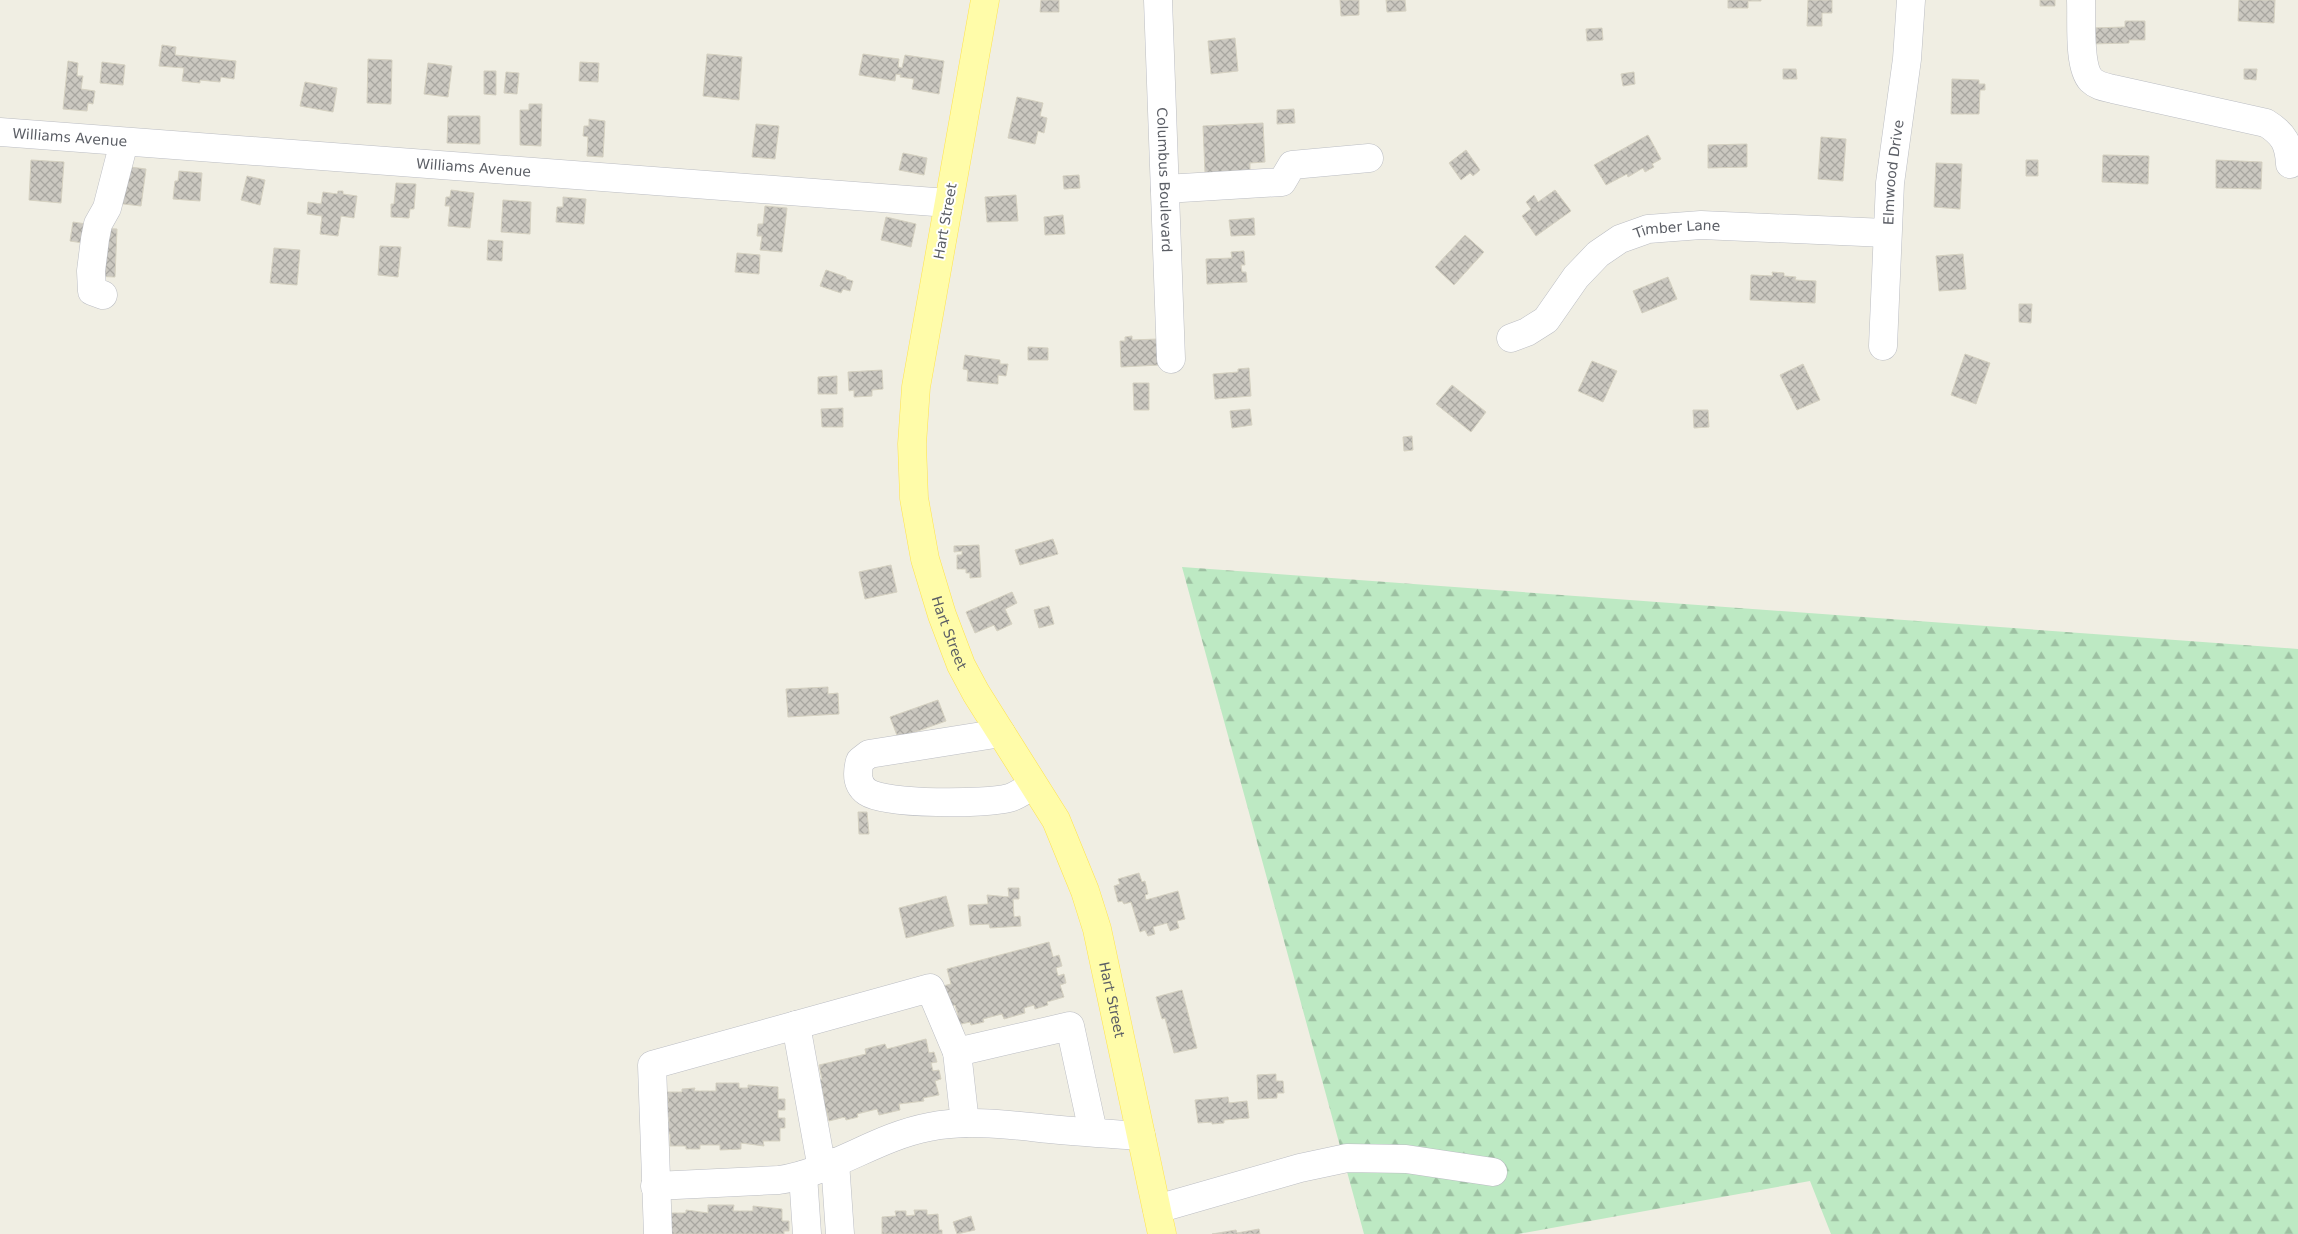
<svg xmlns="http://www.w3.org/2000/svg" width="2298" height="1234" font-family="'DejaVu Sans',sans-serif">
	<defs>
		<pattern id="forest-firs" width="22" height="20" patternUnits="userSpaceOnUse" patternTransform="scale(1.25)"><rect width="22" height="20" fill="#bde9c3"/><path d="M5 1l3.5 6h-7zM16 11l3.5 6h-7z" fill="#9dc0a2"/></pattern>
		<pattern id="building-cross-hatch" width="8" height="8" patternUnits="userSpaceOnUse" patternTransform="scale(1.25)"><rect width="8" height="8" fill="#cbc8c0"/><path d="M0 0l8 8M0 8l8-8" fill="none" stroke="#a8a6a0"/></pattern>
	</defs>
	<rect width="100%" height="100%" fill="#f0eee3"/>
	<path fill="url(#forest-firs)" d="M1182,567L2298,649V1234H1831L1810,1181L1518,1234H1364Z"/>
	<path fill="url(#building-cross-hatch)" stroke="#d5d1c1" d="M1041,0H1059V12H1040Z
		M1340,0H1359V15L1341,16Z
		M1386,0H1405L1406,11L1387,12Z
		M1728,0H1761V1H1748V8H1728Z
		M1808,0H1832V13H1822V26H1807Z
		M2040,0H2055V6H2040Z
		M2239,0H2275L2274,23L2238,21Z
		M2125,21H2145V40H2129V43L2091,44V28L2125,27Z
		M1602,28L1603,40L1587,41L1586,29Z
		M1235,38L1238,71L1211,74L1208,41Z
		M162,45L176,47L175,55L236,61L234,79L221,77L220,82L200,80V83L182,81L184,68L159,66Z
		M707,54L742,57L739,100L703,96Z
		M863,54L899,59L898,67L902,68L905,55L944,61L939,94L912,89L914,79L900,77L901,75L896,74L895,81L859,75Z
		M368,59L392,60L391,104L367,103Z
		M68,61L78,63L77,76H83L81,89L95,91L93,104L88,103L87,111L63,109Z
		M102,62L125,65L123,85L100,83Z
		M580,62L599,63L598,82L579,81Z
		M428,63L452,66L448,97L424,94Z
		M1783,69H1796L1797,79H1783Z
		M2244,69H2257L2256,80L2244,79Z
		M484,71H496V95L484,94Z
		M506,72L519,73L517,94L504,93Z
		M1634,72L1635,84L1623,86L1621,74Z
		M1952,79L1979,80V84H1985V90H1980L1979,114H1951Z
		M305,82L337,88L333,112L300,106Z
		M1017,97L1043,103L1040,116L1047,118L1044,133L1038,131L1035,144L1008,138Z
		M529,104H542L541,146L520,145V110H529Z
		M1294,109L1295,123L1277,124V110Z
		M448,116H480V144L447,143Z
		M589,119L605,121L603,157L587,156L588,137L583,136L584,126H589Z
		M1263,123L1265,162L1250,163V170L1205,173L1203,126Z
		M756,124L779,126L775,159L752,157Z
		M1648,135L1661,159L1652,164L1654,167L1645,172L1643,168L1628,177L1627,174L1606,185L1594,165Z
		M1821,137L1846,139L1843,181L1818,179Z
		M1747,144V167L1708,168V145Z
		M1466,150L1480,170L1473,176L1470,173L1461,180L1449,163Z
		M903,153L927,158L924,175L899,170Z
		M2103,155L2149,156L2148,184L2102,182Z
		M31,160L64,162L61,203L29,200Z
		M2026,160H2038V176H2026Z
		M2216,160L2262,162L2261,189L2216,188Z
		M1936,163L1962,164L1960,209L1934,207Z
		M122,166L146,169L141,206L115,203Z
		M179,171L202,173L200,201L173,199L175,181H178Z
		M1079,175L1080,188L1064,189L1063,176Z
		M247,176L265,180L260,205L241,200Z
		M396,183L416,184L414,209H410L409,218L391,217V204H394Z
		M451,190L474,193L470,228L448,226L450,206H445L446,197H450Z
		M1555,190L1571,211L1536,236L1522,216L1531,209L1526,202L1534,195L1538,202Z
		M338,191H343V194L357,196L354,218L341,216L338,236L320,234L322,216L307,214L308,202L321,204L323,192L337,194Z
		M1016,195L1018,221L987,222L985,197Z
		M563,197L586,199L584,224L556,222L557,207H563Z
		M503,200L531,202L530,234L501,232Z
		M765,206L787,208L782,252L760,250L762,236H757L758,224H763Z
		M1063,215L1065,234L1045,235L1044,217Z
		M886,217L916,224L911,247L881,240Z
		M1254,218L1255,235L1231,236L1229,220Z
		M73,222L86,224L83,243L70,241Z
		M99,228L117,229L115,277L93,276Z
		M1465,235L1484,252L1454,285L1435,267Z
		M488,240L503,241L502,261L487,260Z
		M380,246L401,247L398,277L378,275Z
		M274,248L300,250L297,285L270,283Z
		M1244,251L1245,265H1241L1242,272H1246L1247,282L1207,284L1206,259L1232,258L1231,252Z
		M737,253L760,255L759,274L735,272Z
		M1963,254L1966,289L1939,291L1936,256Z
		M826,270L846,277V279L853,281L850,291L843,289L841,293L820,286Z
		M1772,272L1784,273V276L1796,277L1795,280L1816,281L1815,303L1750,300L1751,275L1773,276Z
		M1668,277L1677,299L1642,313L1633,291Z
		M2019,304H2032L2031,323L2019,322Z
		M1132,336V340L1158,339L1160,365L1121,367L1120,341H1125V337Z
		M1028,347L1048,348V360H1028Z
		M1965,354L1990,363L1976,404L1951,395Z
		M965,355L1000,360V364H1008L1006,376L998,375V384L967,381L968,370L963,369Z
		M1592,361L1617,371L1603,402L1578,391Z
		M1803,364L1820,400L1797,410L1780,375Z
		M1249,368L1251,396L1215,399L1213,374L1238,372V369Z
		M882,370L883,389L872,390V396L854,397V390L849,391L848,372Z
		M837,376V394H818V377Z
		M1133,383H1149V410H1134Z
		M1452,385L1486,412L1471,432L1436,404Z
		M843,408V427H822L821,409Z
		M1250,409L1252,425L1232,428L1230,411Z
		M1693,410H1708L1709,427L1694,428Z
		M1412,436L1413,450L1404,451L1403,437Z
		M1053,539L1058,554L1020,565L1015,550Z
		M979,545L981,577L970,578V573H966V569H957V555H962V551L954,552V546Z
		M891,565L897,592L865,599L859,572Z
		M1012,592L1017,603L1005,609L1012,624L997,631L994,625L975,633L966,612Z
		M1049,606L1054,624L1039,628L1034,610Z
		M828,687V694L838,693L839,714L788,717L786,689Z
		M938,700L946,721L898,738L890,717Z
		M858,812H867L869,834H859Z
		M1139,873L1142,882L1145,881L1148,894L1145,895L1146,900L1178,891L1185,919L1177,921L1179,928L1170,931L1167,923L1153,927L1155,934L1148,936L1145,930L1140,932L1131,902L1124,904L1122,901L1118,902L1114,886L1120,884L1118,879Z
		M1008,888H1019V899H1013L1014,917L1020,916L1021,926L990,928L989,924L970,925L968,905L988,904L987,895L1009,897Z
		M946,896L954,926L906,938L899,908Z
		M1049,942L1053,957L1059,955L1062,966L1056,968L1058,976L1064,974L1066,983L1060,985L1064,997L1047,1002L1048,1005L1035,1009L1034,1005L1024,1008L1025,1013L1004,1019L1002,1014L983,1019L984,1022L971,1025L970,1022L957,1025L954,1016L958,1015L955,1005L948,1007L943,986L951,984L947,969Z
		M1182,990L1197,1048L1174,1053L1165,1018L1162,1019L1156,997Z
		M926,1039L929,1053L934,1052L937,1062L931,1063L933,1071L939,1070L941,1079L935,1081L939,1095L923,1098L924,1101L899,1104L900,1110L879,1115L877,1109L857,1114L858,1117L846,1120L845,1117L829,1121L826,1108L822,1109L819,1099L824,1098L822,1089L818,1090L816,1081L822,1079L819,1065L866,1054L865,1049L885,1044L887,1049Z
		M1276,1074V1081H1283L1284,1093H1277V1098L1258,1099L1257,1075Z
		M716,1083H739V1088H748V1085L778,1087V1099H785V1110H778V1118H785V1128H780V1141H763L764,1146L741,1143V1149L720,1150V1145H700V1149H686V1146H670V1134H662V1122H669V1117H662L661,1102H668V1096L664,1097V1092H682V1089L695,1088L694,1091H716Z
		M1228,1097L1229,1103L1247,1101L1249,1118L1224,1120V1123L1212,1124V1122L1198,1123L1195,1100Z
		M708,1205H734L733,1211H753V1206L782,1209V1221H789V1231H784V1234H666L669,1213H686V1210L708,1213Z
		M914,1210H927V1215L938,1214L939,1230H942V1234H882V1217L896,1216L895,1211H906V1216L915,1215Z
		M971,1216L975,1230L957,1234L953,1222Z
		M1259,1229L1260,1234H1212L1236,1230L1237,1233Z"/>
	<g fill="none" stroke-linecap="round" stroke-linejoin="round">
		<g stroke="#bbbdc3" stroke-width="29">
			<g id="minor">
				<path id="s1" d="M1158,0L1171,359"/>
				<path d="M2081,0C2082,20 2078,66 2091,80C2097,86 2105,87 2113,89L2266,123C2284,134 2289,144 2290,164"/>
				<path id="s2" d="M0,132L948,203"/>
				<path d="M1165,189L1282,182L1292,165L1369,158"/>
				<path d="M103,295L92,291L91,271L95,239L98,224L107,208L124,142"/>
				<path id="s3" d="M1511,338L1527,332L1546,320L1576,277L1598,254L1620,239L1648,229L1701,225L1886,233"/>
				<path id="s4" d="M1883,346L1890,183L1907,59L1911,0"/>
				<path d="M1001,733L869,754L860,761C857,772 856,784 867,792C886,805 986,804 1009,798C1017,796 1026,789 1033,785"/>
				<path d="M796,1025L822,1169"/>
				<path d="M957,1052L965,1123"/>
				<path d="M835,1162L840,1234"/>
				<path d="M803,1175L807,1234"/>
				<path d="M655,1186L779,1180C832,1172 876,1137 929,1127C969,1119 1010,1125 1050,1129C1080,1132 1111,1134 1141,1136"/>
				<path d="M1157,1209L1300,1168L1347,1158L1406,1159L1493,1172"/>
				<path d="M658,1234L652,1065L930,988L957,1052L1070,1026L1093,1132"/>
			</g>
		</g>
		<g stroke="#ffe34d" stroke-width="29">
			<g id="major">
				<path id="s5" d="M985,0L916,387L912,444L914,498L925,559L942,615L961,665L976,693L1056,820L1085,891L1097,929L1162,1234"/>
			</g>
		</g>
		<use href="#minor" stroke="#fff" stroke-width="28"/>
		<use href="#major" stroke="#fffca9" stroke-width="28"/>
	</g>
	<g text-anchor="middle" dominant-baseline="central" stroke-width="4" stroke-linejoin="round" paint-order="stroke">
		<g font-size="14" fill="#5b5e65" stroke="#fff">
			<text stroke="none"><textPath href="#s2" startOffset="70">Williams Avenue</textPath></text>
			<text stroke="none"><textPath href="#s2" startOffset="475">Williams Avenue</textPath></text>
			<text stroke="none"><textPath href="#s4" startOffset="174">Elmwood Drive</textPath></text>
			<text stroke="none"><textPath href="#s1" startOffset="180">Columbus Boulevard</textPath></text>
			<text transform="translate(945 221) rotate(-80)">Hart Street</text>
			<text stroke="none"><textPath href="#s3" startOffset="209">Timber Lane</textPath></text>
			<text stroke="none"><textPath href="#s5" startOffset="644">Hart Street</textPath></text>
			<text stroke="none"><textPath href="#s5" startOffset="1049">Hart Street</textPath></text>
		</g>
	</g>
</svg>
